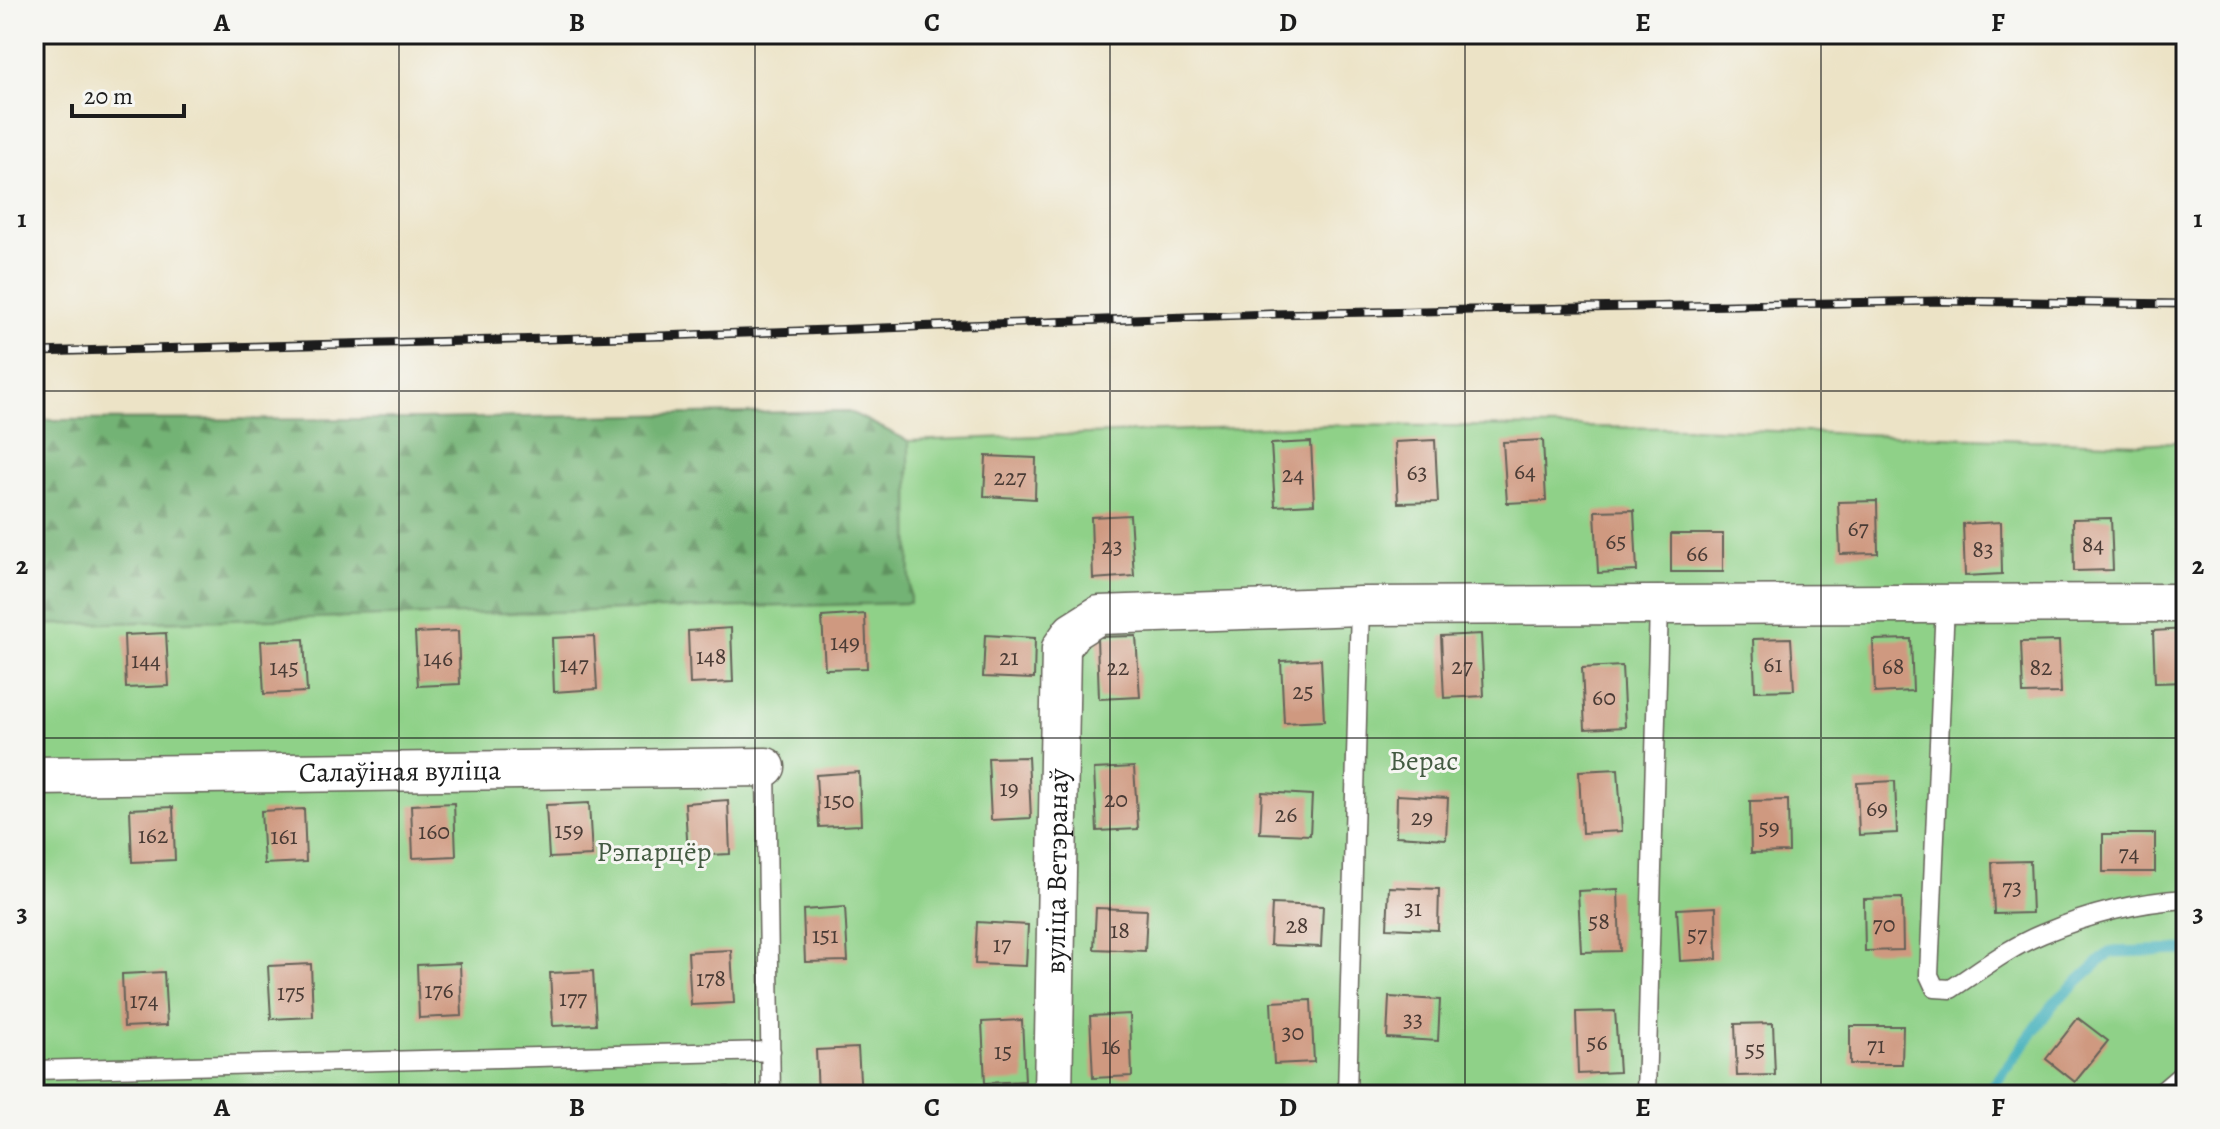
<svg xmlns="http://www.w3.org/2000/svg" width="2220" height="1129" font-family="Alegreya,serif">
	<defs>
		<pattern id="forest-firs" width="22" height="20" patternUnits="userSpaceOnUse" patternTransform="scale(2)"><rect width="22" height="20" fill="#73b374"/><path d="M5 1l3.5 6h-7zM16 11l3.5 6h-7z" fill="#5e915e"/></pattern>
	</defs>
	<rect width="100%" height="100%" fill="#f6f6f2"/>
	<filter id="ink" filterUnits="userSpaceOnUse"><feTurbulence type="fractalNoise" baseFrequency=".0125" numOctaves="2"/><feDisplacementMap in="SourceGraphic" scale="16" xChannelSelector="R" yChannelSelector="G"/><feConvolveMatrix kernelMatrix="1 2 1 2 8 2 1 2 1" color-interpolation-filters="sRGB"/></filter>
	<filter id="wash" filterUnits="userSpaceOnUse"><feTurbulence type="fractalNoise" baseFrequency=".006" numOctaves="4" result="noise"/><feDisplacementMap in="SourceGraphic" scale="32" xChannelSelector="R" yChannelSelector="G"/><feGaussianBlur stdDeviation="1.8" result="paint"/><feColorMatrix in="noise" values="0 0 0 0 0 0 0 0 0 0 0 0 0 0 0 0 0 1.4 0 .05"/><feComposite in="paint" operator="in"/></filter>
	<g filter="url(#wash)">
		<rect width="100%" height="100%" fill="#ece3c6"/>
		<path fill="url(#forest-firs)" stroke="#486848" stroke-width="2" d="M848,411L909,441L910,603L34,625V420L423,419Z"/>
		<path fill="#8fd188" stroke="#567652" stroke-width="2" d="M1316,425L1693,428L2139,444L2186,441V1095H34V625L910,603L909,441Z"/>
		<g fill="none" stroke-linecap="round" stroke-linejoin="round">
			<path stroke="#3eaeba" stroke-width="11" d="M1987,1095L2054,1003L2110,952L2186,950"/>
		</g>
		<g id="blocks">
			<path fill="#cf9980" d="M1435,440L1438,502L1398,503L1395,442Z
				M1543,440L1546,501L1507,503L1503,442Z
				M1311,442L1314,504L1275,506L1271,444Z
				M986,456L1036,458L1035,499L984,496Z
				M1877,501L1878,553L1840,554L1838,502Z
				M1634,510L1637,571L1598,573L1595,511Z
				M1130,515L1134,576L1093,579L1091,517Z
				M2111,518L2113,570L2074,571L2073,519Z
				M2001,522L2002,574L1965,576L1963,524Z
				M1671,534H1723V572H1671Z
				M865,614L867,668L825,669L822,617Z
				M731,628L733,682L690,684L688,631Z
				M2186,629V682L2155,683L2153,631Z
				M458,631L460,684L418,686L415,633Z
				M166,633L169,686L126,688L124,635Z
				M1481,634L1484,696L1444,698L1441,636Z
				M985,635L1035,638L1034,679L983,677Z
				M594,636L597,689L554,692L552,638Z
				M1136,636L1140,697L1099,699L1097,637Z
				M1791,638L1794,690L1755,691L1753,639Z
				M304,639L307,692L264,694L261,641Z
				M1911,639L1913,691L1875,693L1873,640Z
				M2059,641L2061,693L2023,694L2021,642Z
				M1321,659L1324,721L1284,723L1281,661Z
				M1622,666L1625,727L1585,729L1582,668Z
				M1028,757L1031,818L991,820L988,758Z
				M1134,767L1138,829L1097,831L1094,769Z
				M1618,769L1622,831L1582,833L1579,771Z
				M859,772L861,825L819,827L816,775Z
				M1895,781L1897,833L1859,835L1857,783Z
				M1262,792L1312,795L1310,835L1260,833Z
				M1397,795L1448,798L1446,839L1396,836Z
				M728,800L730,854L688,856L685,803Z
				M1788,800L1789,852L1751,853L1750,801Z
				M454,803L456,856L413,858L411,805Z
				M589,803L592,856L549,858L546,805Z
				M173,807L175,860L132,862L130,809Z
				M304,809L306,862L264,864L261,811Z
				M2103,834H2155V872H2103Z
				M2030,861L2032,913L1994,914L1992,862Z
				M1389,887L1439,889L1438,930L1387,928Z
				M1618,889L1620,951L1581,952L1578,891Z
				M1902,898L1903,950L1865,951L1864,899Z
				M1272,904L1323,906L1321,947L1270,945Z
				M845,907L848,961L805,962L803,910Z
				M1716,907L1717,959L1680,961L1677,909Z
				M1096,908L1147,910L1145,951L1094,949Z
				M977,922L1028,925L1026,966L975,964Z
				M731,950L734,1003L691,1005L688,952Z
				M460,963L462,1016L419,1018L417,965Z
				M311,964L313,1017L271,1019L268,966Z
				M593,971L596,1024L553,1026L550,973Z
				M164,972L167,1025L124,1027L122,974Z
				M1389,997L1440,1000L1438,1041L1387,1038Z
				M1311,1000L1314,1062L1274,1064L1271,1002Z
				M1615,1011L1619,1072L1578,1074L1576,1012Z
				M1130,1014L1132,1076L1093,1078L1090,1016Z
				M2078,1018L2108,1041L2075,1082L2046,1059Z
				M1022,1020L1025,1081L985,1083L982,1022Z
				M1773,1023L1775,1075L1737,1076L1735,1024Z
				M1850,1026H1903L1902,1064H1850Z
				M858,1048L861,1095H818L816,1050Z
				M588,1085V1095H546L545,1087Z
				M729,1087L730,1095H687L686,1089Z"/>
		</g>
	</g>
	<g filter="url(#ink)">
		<use href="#blocks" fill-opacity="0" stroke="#656258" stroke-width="2"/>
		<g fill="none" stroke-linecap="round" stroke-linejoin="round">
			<g stroke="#656258" stroke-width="21">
				<path id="lane" d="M1945,604L1929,975L1935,988L1951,989C1980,970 2010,947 2042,934C2087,915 2138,902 2186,899
					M766,767L771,1095
					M34,1070L771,1051
					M1347,1095L1360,606
					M1646,1095L1659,605
					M2158,1095L2186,1071"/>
			</g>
			<g stroke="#656258" stroke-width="41">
				<g id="street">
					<path id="s1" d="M34,776L766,767"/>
					<path id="s2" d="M1053,1095L1061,648L1072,632L1099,615L1360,606L2186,603"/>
				</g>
			</g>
			<use href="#lane" stroke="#fff" stroke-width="18"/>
			<use href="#street" stroke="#fff" stroke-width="38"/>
			<g stroke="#1c1c1c" stroke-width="9">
				<path id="rail" d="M34,352L661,336L1271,314L1939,301L2186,304"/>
			</g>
			<use href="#rail" stroke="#f6f6f2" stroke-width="6" stroke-dasharray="18" stroke-linecap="butt"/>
		</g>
	</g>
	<path fill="none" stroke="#1c1c1c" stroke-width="2" stroke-opacity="0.55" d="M399,34V1095M755,34V1095M1110,34V1095M1465,34V1095M1821,34V1095M34,391H2186M34,738H2186"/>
	<g text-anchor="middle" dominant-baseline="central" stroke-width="6" stroke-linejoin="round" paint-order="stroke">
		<g font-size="24" fill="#493b35">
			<text x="1525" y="471">64</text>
			<text x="1417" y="472">63</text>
			<text x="1293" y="474">24</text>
			<text x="1010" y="477">227</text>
			<text x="1858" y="528">67</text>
			<text x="1616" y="541">65</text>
			<text x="2093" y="544">84</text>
			<text x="1112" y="546">23</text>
			<text x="1983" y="549">83</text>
			<text x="1697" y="553">66</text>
			<text x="845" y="642">149</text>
			<text x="711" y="656">148</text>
			<text x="1009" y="657">21</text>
			<text x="438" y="658">146</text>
			<text x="146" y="660">144</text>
			<text x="574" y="664">147</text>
			<text x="1773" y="664">61</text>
			<text x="1462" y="666">27</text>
			<text x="1893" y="666">68</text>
			<text x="284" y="667">145</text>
			<text x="1118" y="667">22</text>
			<text x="2041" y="667">82</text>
			<text x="1303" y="691">25</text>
			<text x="1604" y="697">60</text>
			<text x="1009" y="788">19</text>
			<text x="1116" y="799">20</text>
			<text x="839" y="800">150</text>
			<text x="1877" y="808">69</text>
			<text x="1286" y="814">26</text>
			<text x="1422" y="817">29</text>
			<text x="1769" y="827">59</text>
			<text x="569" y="830">159</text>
			<text x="434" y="831">160</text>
			<text x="153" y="835">162</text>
			<text x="284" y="836">161</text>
			<text x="2129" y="853">74</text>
			<text x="2012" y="887">73</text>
			<text x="1413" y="908">31</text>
			<text x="1599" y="921">58</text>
			<text x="1884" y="924">70</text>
			<text x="1297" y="925">28</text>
			<text x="1120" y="930">18</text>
			<text x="1697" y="934">57</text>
			<text x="825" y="935">151</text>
			<text x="1002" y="944">17</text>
			<text x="711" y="978">178</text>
			<text x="439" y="990">176</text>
			<text x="291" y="992">175</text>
			<text x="573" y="998">177</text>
			<text x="144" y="1000">174</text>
			<text x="1413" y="1019">33</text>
			<text x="1293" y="1032">30</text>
			<text x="1597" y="1042">56</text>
			<text x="1876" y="1045">71</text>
			<text x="1111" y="1046">16</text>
			<text x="1755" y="1049">55</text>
			<text x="1003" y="1051">15</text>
		</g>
		<g font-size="28" fill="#445b42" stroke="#f6f6f2">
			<text x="1424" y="761">Верас</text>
			<text x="654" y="852">Рэпарцёр</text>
		</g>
		<g font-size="28" fill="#1c1c1c" stroke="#f6f6f2">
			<text stroke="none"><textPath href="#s1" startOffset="366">Салаўіная вуліца</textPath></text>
			<text stroke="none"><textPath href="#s2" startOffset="224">вуліца Ветэранаў</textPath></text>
		</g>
	</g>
	<rect width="2220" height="1129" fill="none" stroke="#f6f6f2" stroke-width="88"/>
	<path d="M72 104v12h112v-12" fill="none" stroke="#1c1c1c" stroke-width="4"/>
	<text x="84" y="104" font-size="24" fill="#1c1c1c" stroke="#f6f6f2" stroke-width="6" paint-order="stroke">20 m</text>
	<rect x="44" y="44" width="2132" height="1041" fill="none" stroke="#1c1c1c" stroke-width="3"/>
	<g font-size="26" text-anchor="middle" font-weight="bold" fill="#1c1c1c">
		<text x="222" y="31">A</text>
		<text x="577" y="31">B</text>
		<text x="932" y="31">C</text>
		<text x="1288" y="31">D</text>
		<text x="1643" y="31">E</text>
		<text x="1998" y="31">F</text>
		<text x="22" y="227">1</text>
		<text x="2198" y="227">1</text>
		<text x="22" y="574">2</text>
		<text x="2198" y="574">2</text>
		<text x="22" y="921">3</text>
		<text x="2198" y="921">3</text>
		<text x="222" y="1116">A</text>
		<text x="577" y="1116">B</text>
		<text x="932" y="1116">C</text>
		<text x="1288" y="1116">D</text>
		<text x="1643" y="1116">E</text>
		<text x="1998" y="1116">F</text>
	</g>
</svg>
